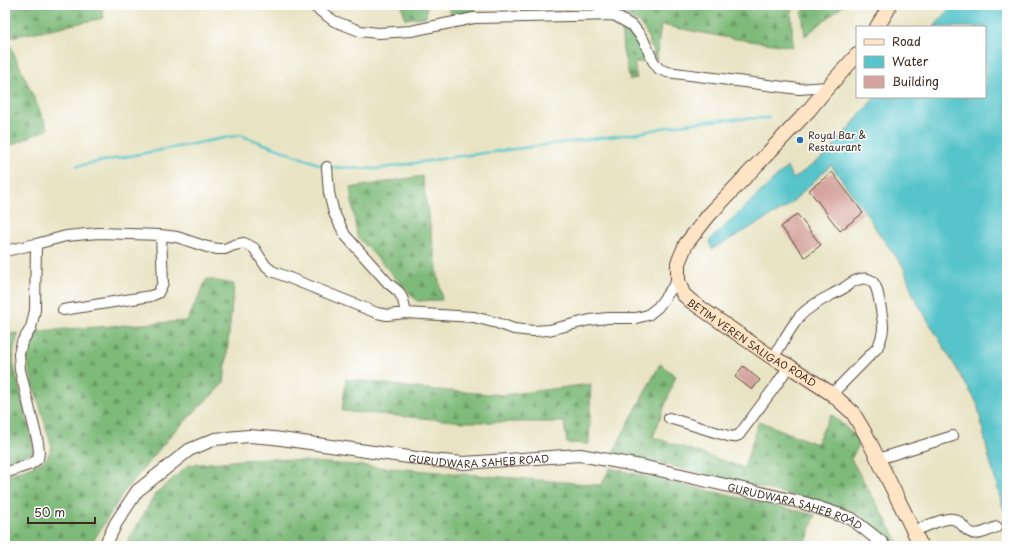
<svg xmlns="http://www.w3.org/2000/svg" width="1012" height="551" font-family="'Playpen Sans',sans-serif">
	<defs>
		<pattern id="forest-firs" width="22" height="20" patternUnits="userSpaceOnUse"><rect width="22" height="20" fill="#7eba79"/><path d="M5 1l3.5 6h-7zM16 11l3.5 6h-7z" fill="#689763"/></pattern>
	</defs>
	<rect width="100%" height="100%" fill="#fff"/>
	<filter id="ink" filterUnits="userSpaceOnUse"><feTurbulence type="fractalNoise" baseFrequency=".025" numOctaves="2"/><feDisplacementMap in="SourceGraphic" scale="8" xChannelSelector="R" yChannelSelector="G"/><feConvolveMatrix kernelMatrix="1 2 1 2 8 2 1 2 1" color-interpolation-filters="sRGB"/></filter>
	<filter id="wash" filterUnits="userSpaceOnUse"><feTurbulence type="fractalNoise" baseFrequency=".012" numOctaves="4" result="noise"/><feDisplacementMap in="SourceGraphic" scale="16" xChannelSelector="R" yChannelSelector="G"/><feGaussianBlur stdDeviation="0.9" result="paint"/><feColorMatrix in="noise" values="0 0 0 0 0 0 0 0 0 0 0 0 0 0 0 0 0 1.4 0 .05"/><feComposite in="paint" operator="in"/></filter>
	<g filter="url(#wash)">
		<rect width="100%" height="100%" fill="#e8e3c3"/>
		<path fill="url(#forest-firs)" stroke="#5c724c" d="M5,5H101L104,18L7,38L48,129L5,148Z
			M402,5H427L426,17L405,19Z
			M449,5H476L475,11L451,16Z
			M619,5H791L793,47L729,38L661,25L656,61L646,32L638,22L617,13Z
			M808,5H844L805,36L802,13Z
			M621,23L637,38L647,61L634,63L637,78L630,80L623,51Z
			M422,176L442,300L417,301L357,236L350,188Z
			M207,279L234,284L224,383L173,433L125,490L90,546H5V476L41,463L47,458L52,447L30,373L27,359L37,331L187,321Z
			M19,333L14,348L13,363L33,444V452L5,462V334Z
			M660,364L676,376L653,437L744,468L759,421L816,444L831,414L861,441L851,459L901,546H891L859,514L821,502L613,452Z
			M346,379L426,389L504,395L591,384L589,444L567,443L564,422H465L342,411Z
			M265,458L601,485L610,468L815,515L805,546H125L156,493L189,465Z"/>
		<path fill="#56c4ca" stroke="#487774" d="M953,5H1007V518L1002,504L989,458L977,403L914,297L903,266L881,237L867,215L831,165L787,207L712,249L709,241L787,167L793,179L827,154L875,97H985V27H934Z"/>
		<g fill="none" stroke-linecap="round" stroke-linejoin="round">
			<path stroke="#56c4ca" stroke-width="2.5" d="M77,166L240,135L324,166
				M329,167L378,169L453,157L639,133C681,123 726,118 769,118"/>
		</g>
		<g id="blocks">
			<path fill="#d6a49e" d="M832,172L863,213L840,231L809,190Z
				M797,214L821,245L805,257L781,227Z
				M743,366L760,380L752,390L735,377Z"/>
		</g>
	</g>
	<g filter="url(#ink)">
		<use href="#blocks" fill-opacity="0" stroke="#554637" stroke-width="1"/>
		<g fill="none" stroke-linecap="round" stroke-linejoin="round">
			<g stroke="#554637" stroke-width="12">
				<path id="minor" d="M312,5L334,21L360,31L378,33L411,31L474,18L615,15
					M596,5L633,26L643,39L653,61L659,69L667,72L799,89L828,87
					M327,167L329,193L334,213L345,235L388,283L399,292L403,300L406,313
					M5,251L36,244L66,236L98,233L161,235L177,237L207,247L218,249H225L234,245L244,243L254,248L265,265L272,271L377,313L387,315L406,313L474,317L497,323L514,329L533,331L549,330L590,320L608,318H636L648,315L658,307L678,280
					M63,310L151,296L158,293L163,283L161,235
					M773,358C782,344 789,329 800,316C812,303 829,297 844,288C848,285 853,281 857,280C862,278 868,278 872,281C878,287 878,296 880,304C883,322 886,331 877,348L832,394
					M669,418L728,436L733,437L739,435L777,384L789,366
					M878,459L953,436
					M5,473L31,464L38,459L39,452L38,443L20,370L19,354L22,342L31,328L35,310L36,244
					M914,531C922,528 945,517 953,519C958,520 960,523 963,526C974,540 983,532 997,527"/>
			</g>
			<g stroke="#554637" stroke-width="14">
				<g id="tertiary">
					<path id="s1" d="M105,546L116,523L137,491L189,450L215,439L249,436L274,438L430,460L464,463L580,455L646,467L804,503L852,519L881,542L884,546"/>
				</g>
			</g>
			<g stroke="#554637" stroke-width="16">
				<g id="secondary">
					<path d="M877,27L887,11L889,5"/>
					<path id="s2" d="M857,55L828,87L809,110L709,215L686,244L678,263V280L683,294L692,302L773,358L789,366L832,394L853,413L866,435L878,459L921,546"/>
				</g>
			</g>
			<use href="#minor" stroke="#fff" stroke-width="10"/>
			<use href="#tertiary" stroke="#fff" stroke-width="12"/>
			<use href="#secondary" stroke="#ffe4c6" stroke-width="14"/>
		</g>
	</g>
	<circle fill="#1f6fb2" stroke="#fff" stroke-width="1.5" cx="800" cy="140" r="4"/>
	<g text-anchor="middle" dominant-baseline="central" stroke-width="3" stroke-linejoin="round" paint-order="stroke">
		<g font-size="10" fill="#3b2a1e" stroke="#fff" text-anchor="start">
			<text x="808" y="134">Royal Bar &amp;<tspan x="808" dy="12">Restaurant</tspan></text>
		</g>
		<g font-size="10" fill="#3b2a1e" stroke="#fff">
			<text stroke="none"><textPath href="#s2" startOffset="392">BETIM VEREN SALIGAO ROAD</textPath></text>
			<text stroke="none"><textPath href="#s1" startOffset="424">GURUDWARA SAHEB ROAD</textPath></text>
			<text stroke="none"><textPath href="#s1" startOffset="747">GURUDWARA SAHEB ROAD</textPath></text>
		</g>
	</g>
	<rect width="1012" height="551" fill="none" stroke="#fff" stroke-width="20"/>
	<rect x="856" y="26" width="130" height="72" fill="#ffffff" stroke="#b1aaa5"/>
	<rect x="864" y="39" width="20" height="6" fill="#ffe4c6" stroke="#b1aaa5"/>
	<text x="892" y="46" font-size="12" fill="#3b2a1e">Road</text>
	<rect x="864" y="56" width="20" height="12" fill="#56c4ca" stroke="#b1aaa5"/>
	<text x="892" y="66" font-size="12" fill="#3b2a1e">Water</text>
	<rect x="864" y="76" width="20" height="12" fill="#d6a49e" stroke="#b1aaa5"/>
	<text x="892" y="86" font-size="12" fill="#3b2a1e">Building</text>
	<path d="M28 517v6h67v-6" fill="none" stroke="#3b2a1e" stroke-width="2"/>
	<text x="34" y="517" font-size="12" fill="#3b2a1e" stroke="#ffffff" stroke-width="3" paint-order="stroke">50 m</text>
</svg>
